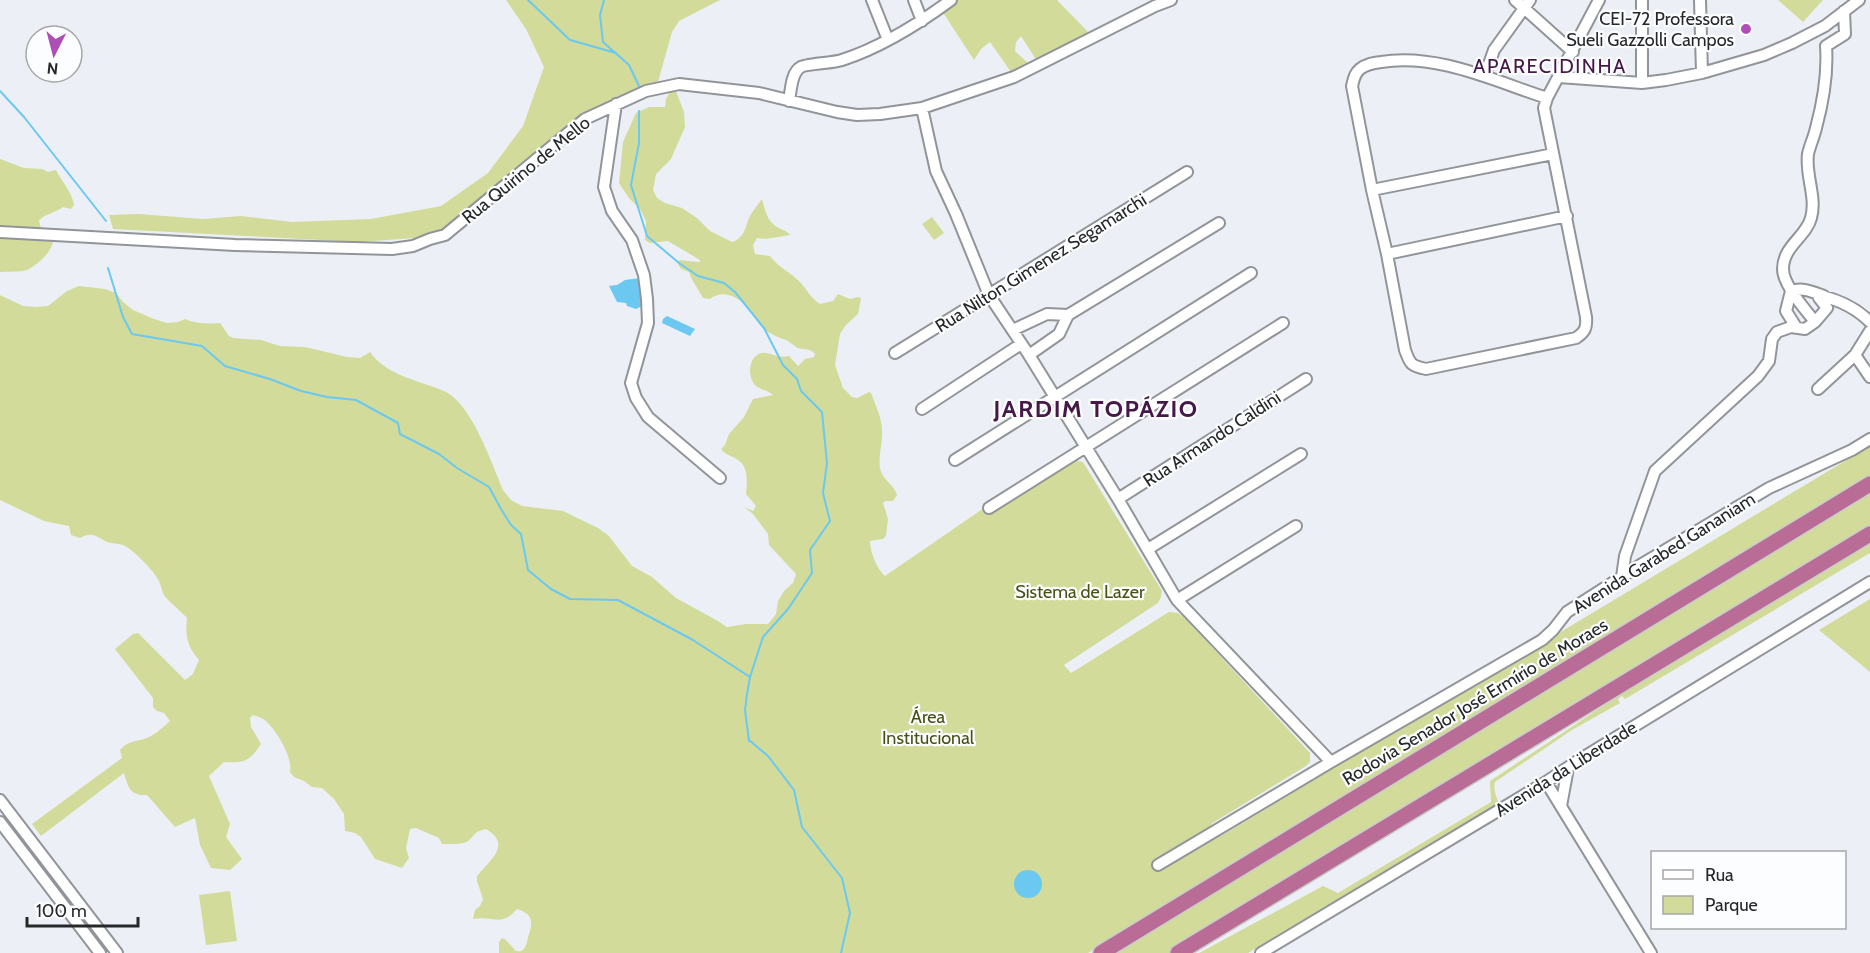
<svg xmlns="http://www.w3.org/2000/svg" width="1870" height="953" font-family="Cabin,sans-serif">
	<rect width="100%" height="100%" fill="#ecf0f6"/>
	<path fill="#d2db9a" d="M506,0H720L679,21L672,32L658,82L634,90L612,101L448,227L415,238L359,242L113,229L109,215L139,214L203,219L240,216L292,222L371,219L441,206L488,173L523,126L544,67L526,29Z
		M958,0H1057L1091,35L1037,61L1021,36L1016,42L1015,51L1029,64L1011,72L990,42L981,49L974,60L942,11Z
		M1778,0H1823L1803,22Z
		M671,90L676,91L684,112L685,127L671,159L656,174L653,190L657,198L665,203L682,208L697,218L710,231L732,242C745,238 745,227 750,216C753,210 758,205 762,199C765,210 767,221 777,227C782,230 786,230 790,235L766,239L757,238L753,245L755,254L770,256C778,267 790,272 800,282C808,291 809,296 820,304L833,301L838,294L850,299L858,297L861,298L858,314L846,325L840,334L835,365L843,388L852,397L857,398L869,392L871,393C875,404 882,418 882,430C883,443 878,455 880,468C882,480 894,484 897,495L893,501H885L883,503L888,519L886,536L883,539L870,541C870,552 877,569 885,576L984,508L988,514L1063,465C1070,461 1075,460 1083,462L1162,591L1161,597L1158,603L1064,665L1071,673L1169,612L1178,613L1185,618L1310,753V762L1306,766L1211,824L1221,836L1870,446V477L1088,953H499V942L502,938L506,940L516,951C518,951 520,952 521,951C526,949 527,942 528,937C533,923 534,914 517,909C501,928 494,915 473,919L475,910L480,906L483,899L477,881V876C491,859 512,845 486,829C471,833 477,834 468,841C462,845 449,844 442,844L439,838L416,828L410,829L406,848L409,858L402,868L375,859L361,837L355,833L345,831L344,814L334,799L322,788L312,787L304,781L294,777L290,772C293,758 277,731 266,721C262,718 257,716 253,715L250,718L251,727L261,744C249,762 245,763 224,762L209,776L230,824L226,837L242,859L230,870L211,868L200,845L195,818L175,827L147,795C129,796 128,786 124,773L41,836L32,824L122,758L120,750C131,738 139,743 151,736C158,732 164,726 170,721L164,713L157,711L153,707V698L115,649L133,634L138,633L185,680L193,674L199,660C187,647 185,635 187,618C181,611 167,600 164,595C162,591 161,586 159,581C154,571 134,550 123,545C118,543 110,544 105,541C95,535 91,532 80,538L71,535L69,526L44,521L0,500V295L23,306L36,307L48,306L67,291L79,286L105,289L116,293L123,302L133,310L154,319L167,323L178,322L185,319C197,324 208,324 220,323L229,336L233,338L261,340L280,346L305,347L347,357L360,358L370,352C388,377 420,380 446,392C472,405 492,464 503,490L511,500L522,506L563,511L598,528L609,536L632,566L652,577L676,598L718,621L727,627L746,624H768L776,614L778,601L784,591L793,583L796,574L769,545L768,534L753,514L744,507L753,511L756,506L746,494C747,483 749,467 738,460C732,455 726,456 721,449L725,445L729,434L744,417L753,399L773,395C768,390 761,390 756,386C747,378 748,357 761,353C770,351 776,359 789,356L798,366L805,359L814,357L815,354C810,348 805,350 798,348C794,346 790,342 786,340C778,337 772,335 765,330C754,321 750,305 736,298C727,293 718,293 710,299L703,298C698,288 692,282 689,272L681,269L677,262L680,260L698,262H700V260L668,241L650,243L645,240L646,221L640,209L629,198L619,183L623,142L636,113L649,107H665L666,99Z
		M0,159L24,168L42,169L48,172L56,170C62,182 72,192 74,205L71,209L63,207C55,213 47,213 39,220L40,226L53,235C56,248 41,262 29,269C21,273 9,271 0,272Z
		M932,217L944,233L934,240L922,224Z
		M1870,492V528L1170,953H1115Z
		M1870,542V553L1625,699L1622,696L1618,699L1620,703L1572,730L1495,782C1493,788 1496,798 1500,804L1248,953H1199L1323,886L1338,893L1491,802L1490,781L1645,678Z
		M1870,599V672L1819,630Z
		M230,891L237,941L206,945L199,895Z"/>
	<path fill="#6bc8f0" d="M640,278L644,305L636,309L627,306L626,303L617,302L609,286L617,285L625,280Z
		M667,316L695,329L690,336L662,323L663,319Z
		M1014 884a14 14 0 1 1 28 0a14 14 0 1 1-28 0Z"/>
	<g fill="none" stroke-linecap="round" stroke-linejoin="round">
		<path stroke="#6bc8f0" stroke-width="2" d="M528,0L570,40L616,53
			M604,0L600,15L603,42L629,65L639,86
			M0,91L24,117L106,221
			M639,111V143L631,185L647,236L679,263L698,276L724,283L735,292L764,328L783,365L797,379L801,391L822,412L827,463L823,493L830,521L810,550L812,573L788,609L763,637L750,677L747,694L745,710L749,741
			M108,268L123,317L132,334L202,346L225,366L270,379L301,391L327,397L356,400L398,423L400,434L439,454L457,468L489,487L501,509L511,525L521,534L528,570L551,589L570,599L618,600L693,640L750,677
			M749,740L768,756L794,790L802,827L842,878L850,913L841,953"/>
		<g stroke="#91959a" stroke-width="14">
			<path id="minor" d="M872,0L888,40
				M914,0L922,21
				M1515,0L1573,52
				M1642,0V83
				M1700,0L1702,73
				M1488,67L1494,50L1530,0
				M1559,77L1642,83L1666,80L1702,73L1764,55L1792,43L1825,26L1859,0
				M1547,98C1494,81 1438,53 1381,62C1373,63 1366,64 1360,69C1354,74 1354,79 1352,86L1372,190L1387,254L1405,350C1410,364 1411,366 1426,369L1576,338C1585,332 1587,328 1586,317L1544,108L1547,98L1599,0
				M789,101C791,91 791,72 801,67C805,64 833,63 842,60C882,47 917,25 951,0
				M616,104L604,187L612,211L632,240L644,275L647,299L648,323L631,383L636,398L648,417L720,478
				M922,108L936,171L956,214L989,295L1029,355L1118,499L1177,600L1331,762
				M1372,190L1553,154
				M0,232L235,245L392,249L413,246L430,239L445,235L585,119L646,91L679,84L759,93L837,112L857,115L880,114L922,108L1014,77L1155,6L1171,0
				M1387,254L1567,216
				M1815,322L1827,308L1819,298L1821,296C1839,300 1857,309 1870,322
				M1796,327L1786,311L1791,291C1803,287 1813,292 1824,296
				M1013,330L1047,314L1068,315
				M895,353L1187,172
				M1029,355L1059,334L1068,315L1219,223
				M1855,355L1870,331
				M1818,389L1855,355L1870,377
				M922,409L1021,344
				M955,460L1251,273
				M1118,499L1306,379
				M989,508L1283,323
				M1148,549L1301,454
				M1622,577L1625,556L1655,471L1758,376L1769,361L1772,339L1777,332L1791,327L1805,329L1815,322C1805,309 1783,285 1783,269C1783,246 1806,237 1811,218C1817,197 1805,175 1808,154C1810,145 1814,137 1816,128C1823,102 1828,73 1826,46L1845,34L1844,11
				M1177,600L1296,526
				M1546,782L1651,953
				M0,800L117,953
				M1561,806L1568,768
				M0,822L100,953
				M1158,865L1331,762L1542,640L1553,630L1567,612L1642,564L1769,488L1852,450L1870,439
				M1261,953L1546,782L1579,760L1870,582"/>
		</g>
		<g stroke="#cbcbcc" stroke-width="18">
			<path id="highway" d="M1101,953L1870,484
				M1178,953L1870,534"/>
		</g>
		<use href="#minor" stroke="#fff" stroke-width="10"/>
		<use href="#highway" stroke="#b86c96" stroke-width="15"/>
	</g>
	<circle fill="#af4eb6" stroke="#fcfdfe" stroke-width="2" cx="1746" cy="29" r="6"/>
	<g text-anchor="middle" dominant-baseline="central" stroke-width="4.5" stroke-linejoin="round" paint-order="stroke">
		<g font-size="18" fill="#252729" stroke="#fcfdfe" text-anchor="end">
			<text x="1734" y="19">CEI-72 Professora<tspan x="1734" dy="21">Sueli Gazzolli Campos</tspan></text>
		</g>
		<g font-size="18" fill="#252729" stroke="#fcfdfe">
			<text transform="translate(526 170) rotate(-39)">Rua Quirino de Mello</text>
			<text transform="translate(1041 263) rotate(-32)">Rua Nilton Gimenez Segamarchi</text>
			<text transform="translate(1212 439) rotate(-33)">Rua Armando Caldini</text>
			<text transform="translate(1664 553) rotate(-32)">Avenida Garabed Gananiam</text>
			<text transform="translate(1475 702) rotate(-31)">Rodovia Senador José Ermírio de Moraes</text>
			<text transform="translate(1566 769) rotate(-32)">Avenida da Liberdade</text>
		</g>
		<g font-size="18" fill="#4a5014" stroke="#fcfdfe">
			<text x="1080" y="592">Sistema de Lazer</text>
			<text x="928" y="717">Área<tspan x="928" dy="21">Institucional</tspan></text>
		</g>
		<g font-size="20" letter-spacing="1.5" fill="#461749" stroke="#fcfdfe">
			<text x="1550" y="66">APARECIDINHA</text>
		</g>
		<g font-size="24" font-weight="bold" letter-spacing="1.5" fill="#461749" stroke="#fcfdfe">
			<text x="1096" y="408">JARDIM TOPÁZIO</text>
		</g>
	</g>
	<rect x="1651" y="851" width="195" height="78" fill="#fcfdfe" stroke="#a6a7a9" stroke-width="1.5"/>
	<rect x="1663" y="870" width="30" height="9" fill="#ffffff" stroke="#a6a7a9" stroke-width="1.5"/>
	<text x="1705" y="881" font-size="18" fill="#252729">Rua</text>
	<rect x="1663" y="896" width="30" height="18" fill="#d2db9a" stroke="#a6a7a9" stroke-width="1.5"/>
	<text x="1705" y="911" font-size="18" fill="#252729">Parque</text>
	<g transform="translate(54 54) rotate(186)"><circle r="28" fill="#fcfdfe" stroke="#a6a7a9" stroke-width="1.5"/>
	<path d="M0-4.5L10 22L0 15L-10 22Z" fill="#af4eb6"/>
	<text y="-9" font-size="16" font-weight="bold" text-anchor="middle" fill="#252729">N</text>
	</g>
	<path d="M27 917v9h111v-9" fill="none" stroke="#252729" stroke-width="3"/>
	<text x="36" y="917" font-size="18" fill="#252729" stroke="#fcfdfe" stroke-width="4.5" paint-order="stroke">100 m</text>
</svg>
